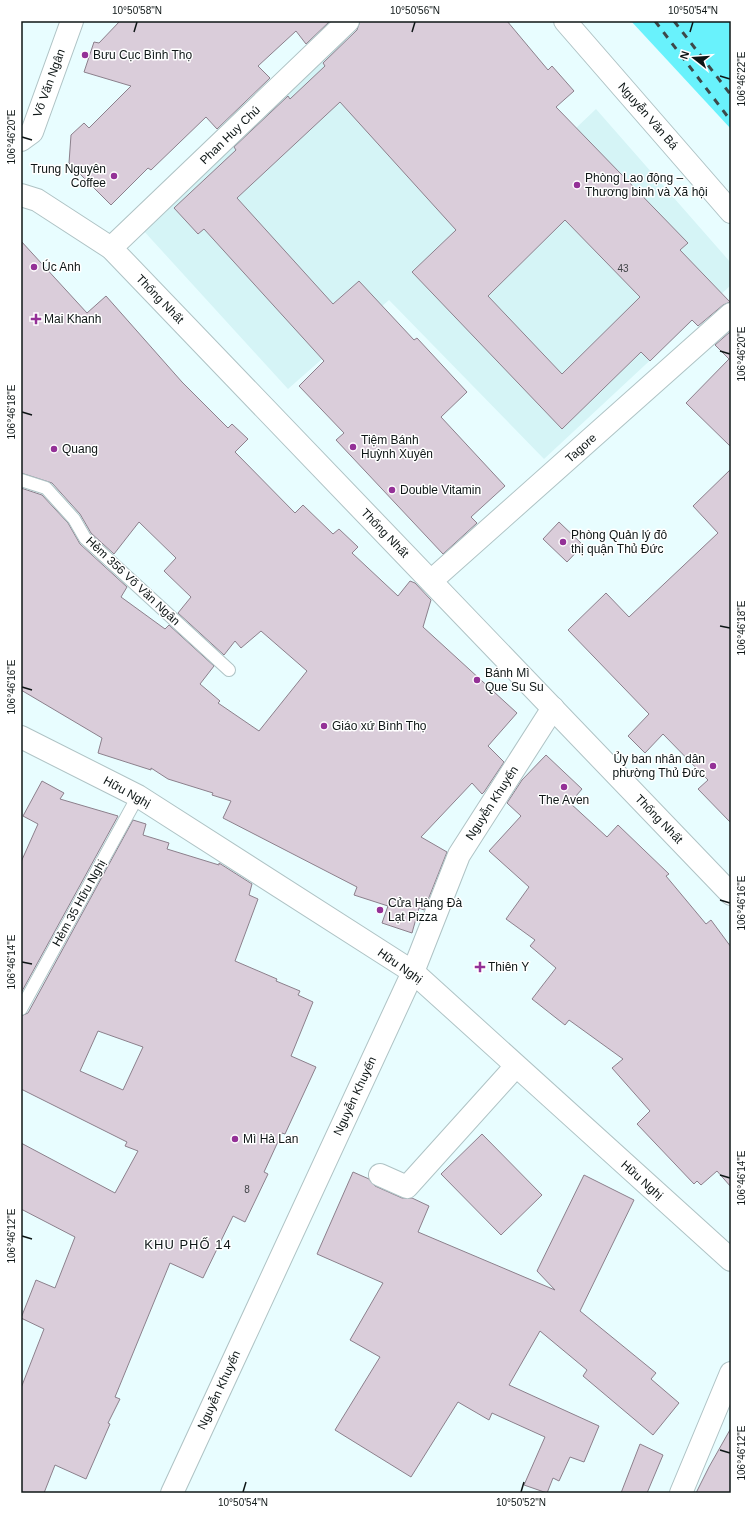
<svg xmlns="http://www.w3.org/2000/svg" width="752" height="1514" font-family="Helvetica,sans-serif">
	<rect width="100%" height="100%" fill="#e8fdff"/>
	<path fill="#d5f4f6" d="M345,38L494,206L596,109L731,263V285L544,459L389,300L288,389L142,229Z"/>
	<path fill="#69f2fc" d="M631,21H731V129Z"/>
	<path fill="#dacdda" stroke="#8c808c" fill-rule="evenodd" d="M120,21H330L306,44L296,31L258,66L270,78L217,129L206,117L151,170L148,168L111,205L69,163L71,135L84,123L89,128L131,86L84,72L94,42L99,43Z
		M360,21H507L548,70L552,66L574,91L556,107L688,243L680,250L730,302L723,305L698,326L692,320L650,361L641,352L562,429L412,272L456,230L340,102L237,198L333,304L359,281L414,340L417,338L467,392L441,417L505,486L471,517L477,523L443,554L336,440L344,433L299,386L324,361L204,229L198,234L174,208L236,150L234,147L288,96L290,99L325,66L323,63L357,30ZM565,220L640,297L562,374L488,296Z
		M21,241L87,313L106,296L182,382L228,428L232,424L248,439L235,452L295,513L303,505L333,534L339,529L358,547L352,553L398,596L410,581L415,583L431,600L423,627L517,713L488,746L504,762L484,792L482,794L472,783L421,837L447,852L424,910L419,908L412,933L382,923L388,906L354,895L357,887L223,818L231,801L212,795L213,793L168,779L151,768V770L98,753L102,738L21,690V488L42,495L68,523L80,544L127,587L121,597L165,629L169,625L214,666L200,684L220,701L218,703L259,731L307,671L261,631L241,648L235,641L224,655L178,613L191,597L164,571L176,558L139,522L114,554L91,533L80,514L52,483L21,473Z
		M731,331V447L686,403L729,359L715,345Z
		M731,469V823L698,789L708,780L663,734L645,753L628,736L649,714L568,630L606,593L629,617L718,533L693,506Z
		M559,522L583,545L567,562L543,539Z
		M546,755L582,789L570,803L607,837L618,825L669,874L666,876L706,924L711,920L731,947V1187L717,1171L701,1185L697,1181L694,1184L637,1124L650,1111L612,1068L623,1059L569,1020L565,1025L532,999L556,968L530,946L535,940L506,919L529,887L489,851L521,816L507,803L522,780Z
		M42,781L64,793L60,799L118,816L21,993V862L38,824L23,816Z
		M133,820L146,824L143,835L169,843L167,849L219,865V863L252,884L249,895L258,899L235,961L277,979L276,981L300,991L298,995L313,1002L291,1056L316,1067L285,1134L282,1133L264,1172L268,1174L245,1222L233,1216L203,1278L170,1263L115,1397L120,1399L108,1423L110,1424L86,1479L55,1465L44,1493H21V1388L44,1329L21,1318L36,1280L55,1288L75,1237L21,1209V1143L115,1193L138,1151L125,1146L127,1142L21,1089V1016L28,1013ZM98,1031L143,1047L123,1090L80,1071Z
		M482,1134L542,1195L501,1235L441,1174Z
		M353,1172L369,1179L375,1186L402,1198H412L429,1206L418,1232L555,1290L537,1271L584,1175L634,1200L580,1311L656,1373L651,1379L679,1403L653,1435L583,1376L587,1370L540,1331L509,1385L599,1426L584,1462L570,1457L559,1481L553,1478L547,1493L524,1485L545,1437L492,1413L489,1420L458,1402L411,1477L335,1430L380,1357L350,1340L383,1283L317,1254Z
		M731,1428V1493H696L709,1467Z
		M640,1444L663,1455L647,1493H621Z"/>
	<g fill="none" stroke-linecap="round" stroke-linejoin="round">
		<g stroke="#afc3c5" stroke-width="14">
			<path id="service" d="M21,480L46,488L74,519L85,538L229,670
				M21,1009L138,796"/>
		</g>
		<g stroke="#afc3c5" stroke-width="24">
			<path id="minor" d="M111,248L348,21
				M431,581L731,314
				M21,737L138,796L413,972L731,1260
				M380,1175L407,1187L516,1066
				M172,1493L413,972L459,855L553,708
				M681,1493L731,1373"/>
		</g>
		<g stroke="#afc3c5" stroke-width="24">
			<path id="tertiary" d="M21,195L37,200L111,248L731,894"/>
		</g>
		<g stroke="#afc3c5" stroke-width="24">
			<path id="secondary" d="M565,21L731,212
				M21,140L32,132L72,21"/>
		</g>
		<use href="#service" stroke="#fff" stroke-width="12"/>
		<use href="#minor" stroke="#fff" stroke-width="22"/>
		<use href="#tertiary" stroke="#fff" stroke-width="22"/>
		<use href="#secondary" stroke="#fff" stroke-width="22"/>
		<path stroke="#3d4849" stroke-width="3" stroke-dasharray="7 7" stroke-linecap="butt" d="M655,21L731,121
			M674,21L731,95"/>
	</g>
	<path fill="none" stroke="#0e1616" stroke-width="1.5" d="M134,32L137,22M412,32L415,22M690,32L693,22M720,76L730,79M22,137L32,140M720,351L730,354M22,412L32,415M720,626L730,628M22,687L32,690M720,900L730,903M22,962L32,964M720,1175L730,1178M22,1236L32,1239M720,1450L730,1453M243,1492L246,1482M521,1492L524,1482"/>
	<g fill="#943197" stroke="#fff" stroke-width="1.5">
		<circle cx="85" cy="55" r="4"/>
		<circle cx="114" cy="176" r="4"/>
		<circle cx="577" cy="185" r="4"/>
		<circle cx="34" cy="267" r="4"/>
		<path d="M34 313h4v4h4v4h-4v4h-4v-4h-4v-4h4z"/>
		<circle cx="353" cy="447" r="4"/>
		<circle cx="54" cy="449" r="4"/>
		<circle cx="392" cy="490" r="4"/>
		<circle cx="563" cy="542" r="4"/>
		<circle cx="477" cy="680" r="4"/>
		<circle cx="324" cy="726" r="4"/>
		<circle cx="713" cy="766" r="4"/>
		<circle cx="564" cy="787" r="4"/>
		<circle cx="380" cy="910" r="4"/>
		<path d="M478 961h4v4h4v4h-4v4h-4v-4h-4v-4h4z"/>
		<circle cx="235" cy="1139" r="4"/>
	</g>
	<g text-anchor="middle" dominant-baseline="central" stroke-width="3" stroke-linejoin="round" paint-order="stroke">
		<g font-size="10" fill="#414447">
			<text x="623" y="268">43</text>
			<text x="247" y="1189">8</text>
		</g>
		<g font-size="12" fill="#0e1616" stroke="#fff" text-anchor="start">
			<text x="93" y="55">Bưu Cục Bình Thọ</text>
			<text x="106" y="169" text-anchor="end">Trung Nguyên<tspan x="106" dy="14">Coffee</tspan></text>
			<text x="585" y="178">Phòng Lao động –<tspan x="585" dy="14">Thương binh và Xã hội</tspan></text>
			<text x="42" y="267">Úc Anh</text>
			<text x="44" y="319">Mai Khanh</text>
			<text x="361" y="440">Tiệm Bánh<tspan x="361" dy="14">Huỳnh Xuyên</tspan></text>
			<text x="62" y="449">Quang</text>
			<text x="400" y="490">Double Vitamin</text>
			<text x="571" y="535">Phòng Quản lý đô<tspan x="571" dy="14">thị quận Thủ Đức</tspan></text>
			<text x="485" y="673">Bánh Mì<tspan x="485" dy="14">Que Su Su</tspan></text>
			<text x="332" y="726">Giáo xứ Bình Thọ</text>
			<text x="705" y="759" text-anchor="end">Ủy ban nhân dân<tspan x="705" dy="14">phường Thủ Đức</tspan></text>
			<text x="564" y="800" text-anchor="middle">The Aven</text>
			<text x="388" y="903">Cửa Hàng Đà<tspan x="388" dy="14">Lạt Pizza</tspan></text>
			<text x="488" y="967">Thiên Y</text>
			<text x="243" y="1139">Mì Hà Lan</text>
		</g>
		<g font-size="12" fill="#0e1616" stroke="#fff">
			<text transform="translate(49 83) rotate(-70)">Võ Văn Ngân</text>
			<text transform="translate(648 116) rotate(49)">Nguyễn Văn Bá</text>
			<text transform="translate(230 135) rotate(-44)">Phan Huy Chú</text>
			<text transform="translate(160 299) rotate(46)">Thống Nhất</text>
			<text transform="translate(581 448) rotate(-42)">Tagore</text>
			<text transform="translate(385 533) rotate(46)">Thống Nhất</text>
			<text transform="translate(133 581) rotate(43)">Hẻm 356 Võ Văn Ngân</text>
			<text transform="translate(127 792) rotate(29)">Hữu Nghị</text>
			<text transform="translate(492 803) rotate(-57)">Nguyễn Khuyến</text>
			<text transform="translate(659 819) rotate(46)">Thống Nhất</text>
			<text transform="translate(79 903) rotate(-61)">Hẻm 35 Hữu Nghị</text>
			<text transform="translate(400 966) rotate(35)">Hữu Nghị</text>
			<text transform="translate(355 1096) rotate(-65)">Nguyễn Khuyến</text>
			<text transform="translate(642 1180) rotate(42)">Hữu Nghị</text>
			<text transform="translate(219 1390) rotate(-65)">Nguyễn Khuyến</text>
		</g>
		<g font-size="13" letter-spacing="1" fill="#0e1616" stroke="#fff">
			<text x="188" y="1244">KHU PHỐ 14</text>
		</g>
	</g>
	<rect width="752" height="1514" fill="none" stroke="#ffffff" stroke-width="44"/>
	<g transform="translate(694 58) rotate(287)" stroke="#ffffff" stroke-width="3" paint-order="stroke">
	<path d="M0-3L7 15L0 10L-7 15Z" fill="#0e1616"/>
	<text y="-6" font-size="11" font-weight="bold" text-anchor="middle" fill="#0e1616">N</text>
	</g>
	<rect x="22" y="22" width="708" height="1470" fill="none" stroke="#0e1616" stroke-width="1.5"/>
	<g font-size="10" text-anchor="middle" fill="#0e1616">
		<text x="137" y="14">10°50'58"N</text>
		<text x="415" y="14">10°50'56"N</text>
		<text x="693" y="14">10°50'54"N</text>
		<text transform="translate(741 79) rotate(-90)" y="4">106°46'22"E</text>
		<text transform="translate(11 137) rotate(-90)" y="4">106°46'20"E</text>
		<text transform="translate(741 354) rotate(-90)" y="4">106°46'20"E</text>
		<text transform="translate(11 412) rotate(-90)" y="4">106°46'18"E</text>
		<text transform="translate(741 628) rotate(-90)" y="4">106°46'18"E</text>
		<text transform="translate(11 687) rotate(-90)" y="4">106°46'16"E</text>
		<text transform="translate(741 903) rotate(-90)" y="4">106°46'16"E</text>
		<text transform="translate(11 962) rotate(-90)" y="4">106°46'14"E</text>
		<text transform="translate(741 1178) rotate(-90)" y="4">106°46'14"E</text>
		<text transform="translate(11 1236) rotate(-90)" y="4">106°46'12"E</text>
		<text transform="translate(741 1453) rotate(-90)" y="4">106°46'12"E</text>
		<text x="243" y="1506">10°50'54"N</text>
		<text x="521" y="1506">10°50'52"N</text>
	</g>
</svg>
